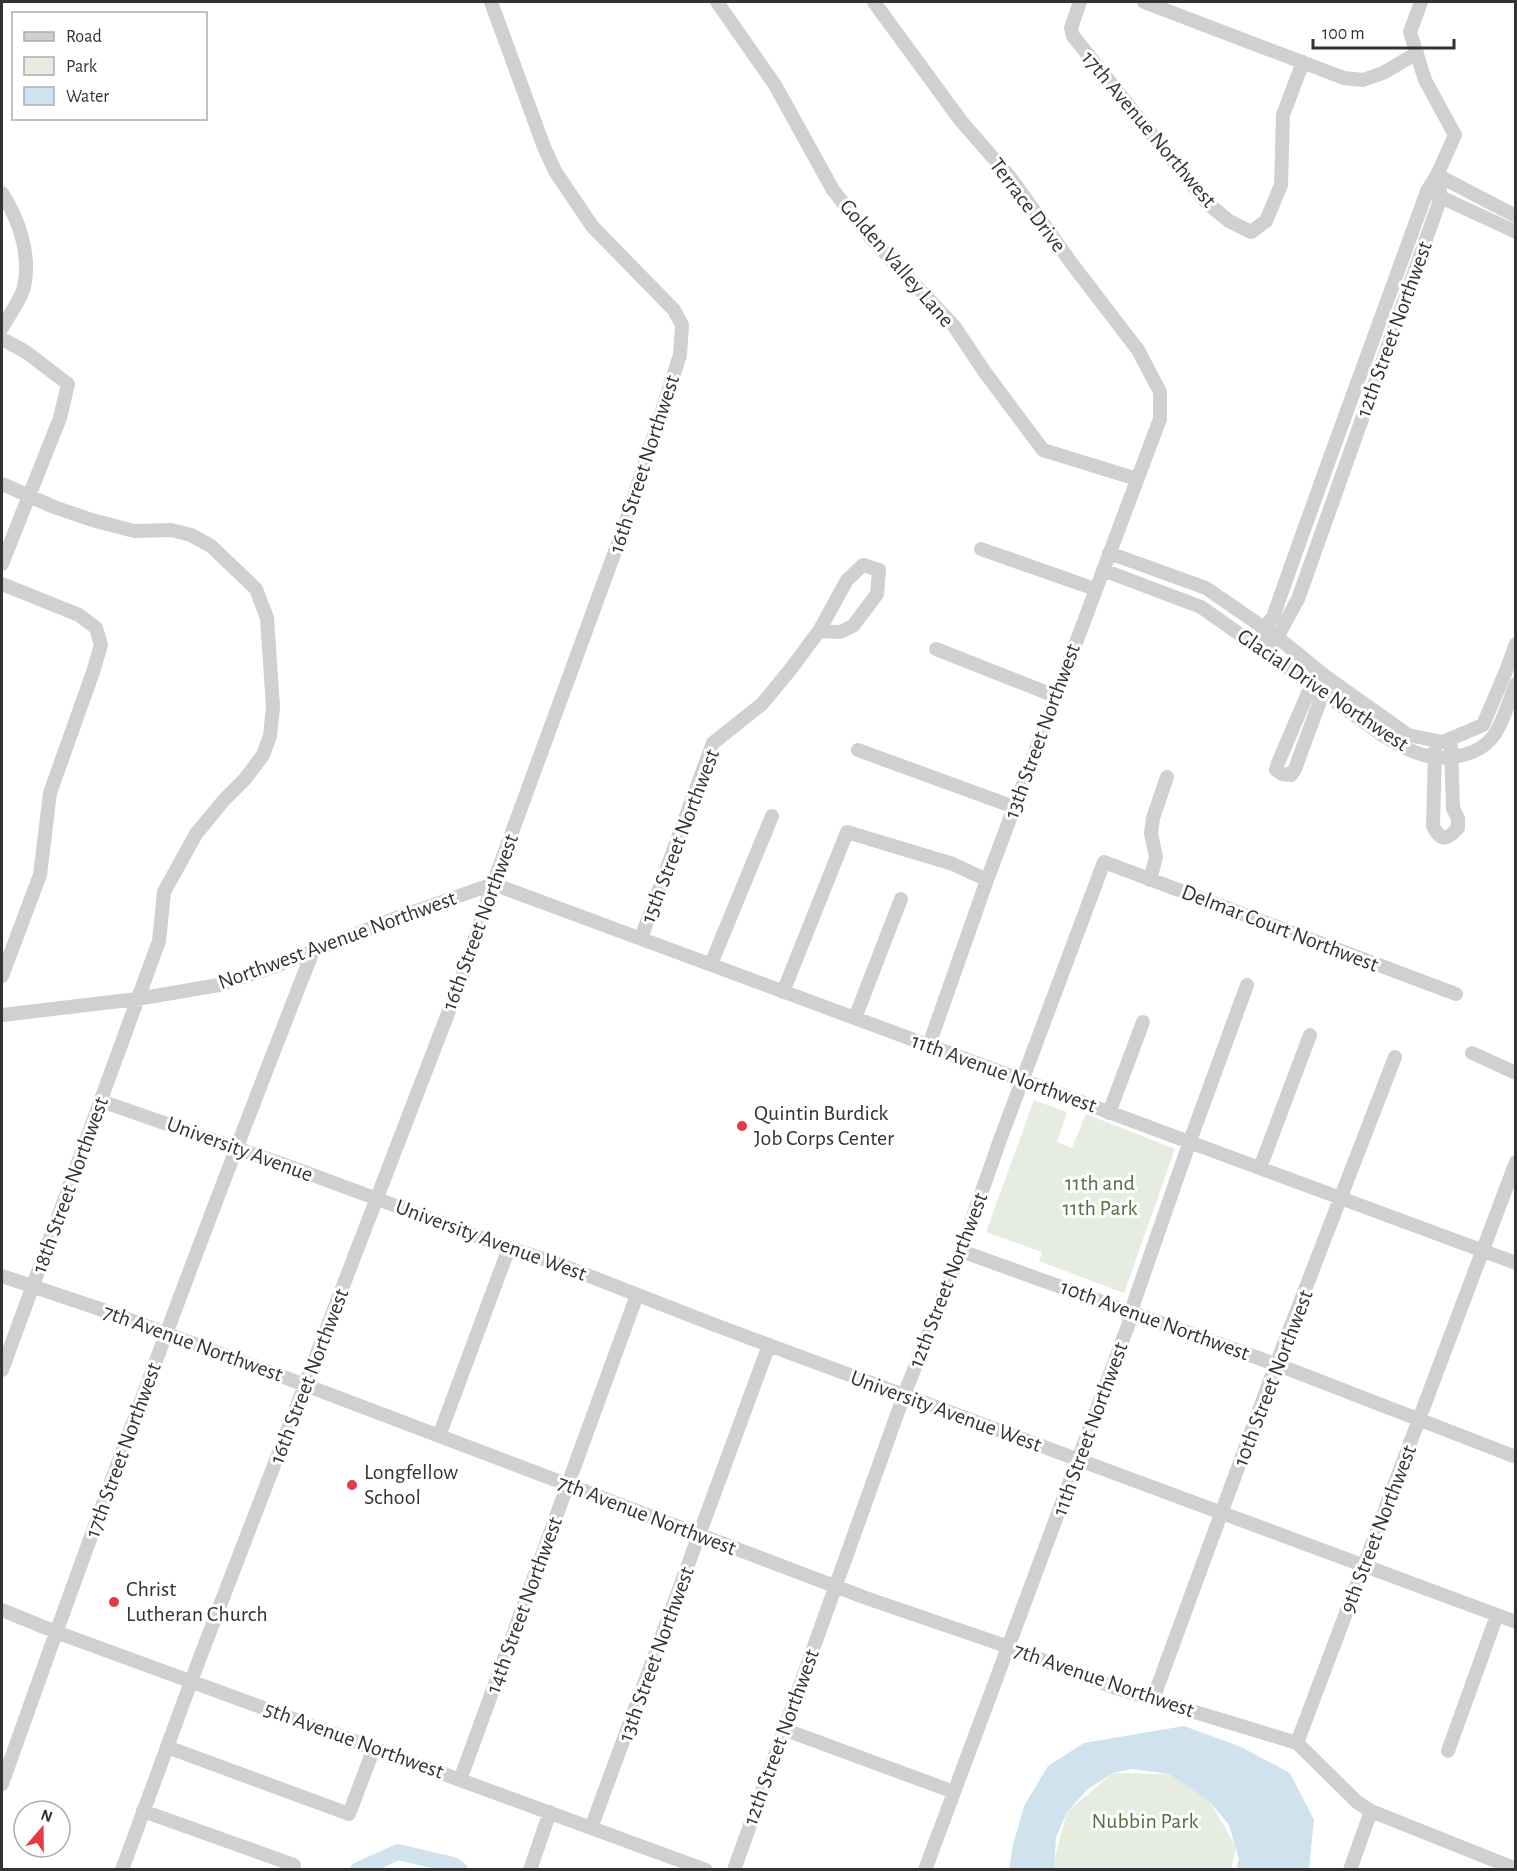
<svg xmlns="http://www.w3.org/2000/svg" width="1517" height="1871" font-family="'Alegreya Sans',sans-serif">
	<rect width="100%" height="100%" fill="#fff"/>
	<path fill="#e6ecdf" d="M1034,1100L1067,1112L1057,1142L1072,1148L1086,1114L1175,1149L1124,1293L1039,1261L1042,1252L986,1232Z
		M1113,1773L1169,1774L1210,1802L1236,1847L1231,1869L1054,1870V1861L1067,1812Z"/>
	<path fill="#cfe2ee" d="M1184,1726L1241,1747L1290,1773L1314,1820L1309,1869H1236L1239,1859L1229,1825L1210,1802L1169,1774L1132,1769L1113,1773L1088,1789L1067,1812L1056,1837L1054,1869H1009L1013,1845L1024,1806L1048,1766L1084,1743Z"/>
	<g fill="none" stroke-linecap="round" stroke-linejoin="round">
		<path stroke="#cfe2ee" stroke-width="16" d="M358,1870L398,1852L453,1865L460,1870"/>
		<path stroke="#d0d0d0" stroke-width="14" d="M717,2L775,85L833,190L870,237L954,326L984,371L1043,450L1137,479
			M874,2L961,121L1010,177L1072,264L1138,350L1160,392V419L987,880L929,1045
			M1080,2L1071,28L1073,36L1206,202L1229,221L1251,232L1266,221L1281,185L1283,115L1303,62
			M1144,2L1344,78L1363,80L1383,73L1417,53
			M1437,175L1516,216
			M2,193C19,220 31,254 24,287C21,299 8,317 2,328
			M1434,194L1516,232
			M2,339L26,352L68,384L60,418L2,564
			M2,484L54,507L92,520L134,531L171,530L191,535L211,546L256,589L267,618L273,707L270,736L263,755L245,779L224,800L196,834L164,892L159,941L2,1370
			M981,549L1095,589
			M1109,553L1206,588L1277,637L1325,676L1408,735L1443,742L1483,725L1506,671L1516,644
			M863,565L879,570L877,594L853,626L840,632L819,631L847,580Z
			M1103,570L1201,607L1384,736C1399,745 1417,756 1435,757C1455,759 1478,754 1491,739C1501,729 1510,698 1516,684
			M2,584L79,615L96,628L101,645L93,672L50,793L40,875L2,976
			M1272,641L1279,634L1298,599L1441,197L1437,175
			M936,649L1055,696
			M1261,650L1264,628L1273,617C1323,474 1376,333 1427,191L1437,175L1455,135L1425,80L1410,32L1421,2
			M1319,689L1320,701L1295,769L1291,775L1282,774L1276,770L1278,763L1308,693Z
			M858,750L1014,807
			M1435,750L1433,826C1441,842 1447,840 1458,828V819L1453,808L1451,747
			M1150,880L1156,857L1151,833L1153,818L1167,777
			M641,938L713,743L762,704L790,670L819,631
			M711,964L772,816
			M783,992L847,832L953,864L987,880
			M2,1015L137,999L219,985L276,966L399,917L493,884L1516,1263
			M855,1018L901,899
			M1472,1053L1516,1073
			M101,1101L302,1171L509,1248L556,1263L715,1325L1516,1622
			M1109,1113L1143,1022
			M1260,1168L1310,1035
			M961,1251L1286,1368L1516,1457
			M2,1276L103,1310L305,1385L866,1598L1009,1647L1116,1688L1297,1743L1357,1802L1371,1811L1516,1869
			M439,1436L509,1248
			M2,1610L56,1632L706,1870
			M1153,1699L1272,1375L1395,1057
			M783,1729L954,1792
			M1297,1743L1516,1162
			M167,1747L349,1814L374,1748
			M1448,1751L1497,1615
			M460,1780L637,1295
			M2,1784C101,1504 205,1226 313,951
			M143,1811L294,1865
			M591,1828L769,1345
			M122,1870L199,1660L462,977L493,884L624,527L680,355L682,325L674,310L592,226L555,171L544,147L491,2
			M530,1870L550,1812
			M734,1870L904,1395L961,1251L1001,1137L1104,862L1456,994
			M925,1870L1129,1323L1131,1311L1190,1141L1247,985
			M1350,1870L1371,1811"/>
	</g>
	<g fill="#e63946" stroke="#fff" stroke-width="2">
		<circle cx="742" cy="1126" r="6"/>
		<circle cx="352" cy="1485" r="6"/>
		<circle cx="114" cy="1602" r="6"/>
	</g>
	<g text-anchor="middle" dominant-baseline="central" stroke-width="6" stroke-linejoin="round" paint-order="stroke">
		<g font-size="22" fill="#333" stroke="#fff">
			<text transform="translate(1149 129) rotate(50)">17th Avenue Northwest</text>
			<text transform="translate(1028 205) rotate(53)">Terrace Drive</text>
			<text transform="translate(897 263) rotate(49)">Golden Valley Lane</text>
			<text transform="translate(1394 329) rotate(-70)">12th Street Northwest</text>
			<text transform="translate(644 464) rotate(-72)">16th Street Northwest</text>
			<text transform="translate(1323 690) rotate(34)">Glacial Drive Northwest</text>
			<text transform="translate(1042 731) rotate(-70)">13th Street Northwest</text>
			<text transform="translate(680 836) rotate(-69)">15th Street Northwest</text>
			<text transform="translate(480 922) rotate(-70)">16th Street Northwest</text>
			<text transform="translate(1280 928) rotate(21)">Delmar Court Northwest</text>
			<text transform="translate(337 940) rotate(-20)">Northwest Avenue Northwest</text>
			<text transform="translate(1004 1073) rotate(20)">11th Avenue Northwest</text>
			<text transform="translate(240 1149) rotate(20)">University Avenue</text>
			<text transform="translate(70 1185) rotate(-70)">18th Street Northwest</text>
			<text transform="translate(491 1240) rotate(20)">University Avenue West</text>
			<text transform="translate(948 1280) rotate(-69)">12th Street Northwest</text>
			<text transform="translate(1155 1320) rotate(20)">10th Avenue Northwest</text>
			<text transform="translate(193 1343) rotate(20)">7th Avenue Northwest</text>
			<text transform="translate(309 1376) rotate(-69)">16th Street Northwest</text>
			<text transform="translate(1273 1378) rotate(-69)">10th Street Northwest</text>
			<text transform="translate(946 1411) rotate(20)">University Avenue West</text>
			<text transform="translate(1090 1429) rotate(-70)">11th Street Northwest</text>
			<text transform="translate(123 1450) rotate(-70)">17th Street Northwest</text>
			<text transform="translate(647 1515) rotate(21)">7th Avenue Northwest</text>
			<text transform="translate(1378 1529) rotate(-69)">9th Street Northwest</text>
			<text transform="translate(524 1605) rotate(-70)">14th Street Northwest</text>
			<text transform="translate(656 1654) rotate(-70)">13th Street Northwest</text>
			<text transform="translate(1104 1680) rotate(19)">7th Avenue Northwest</text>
			<text transform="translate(781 1737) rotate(-70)">12th Street Northwest</text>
			<text transform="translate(354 1740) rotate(20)">5th Avenue Northwest</text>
		</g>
		<g font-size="22" fill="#333" stroke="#fff" text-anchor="start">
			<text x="754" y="1113">Quintin Burdick<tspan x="754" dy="25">Job Corps Center</tspan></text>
			<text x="364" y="1472">Longfellow<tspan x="364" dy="25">School</tspan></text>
			<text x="126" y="1589">Christ<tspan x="126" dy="25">Lutheran Church</tspan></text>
		</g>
		<g font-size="22" fill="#56703f" stroke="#fff">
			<text x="1100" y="1183">11th and<tspan x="1100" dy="25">11th Park</tspan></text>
			<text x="1145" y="1821">Nubbin Park</text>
		</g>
	</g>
	<rect width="1517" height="1871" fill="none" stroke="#333333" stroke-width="6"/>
	<rect x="12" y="12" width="195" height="108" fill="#ffffff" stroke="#adadad" stroke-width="1.5"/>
	<rect x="24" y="32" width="30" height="9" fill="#d0d0d0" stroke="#adadad" stroke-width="1.5"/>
	<text x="66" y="42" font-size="18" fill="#333333">Road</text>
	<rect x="24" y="57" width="30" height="18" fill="#e6ecdf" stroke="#adadad" stroke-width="1.5"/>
	<text x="66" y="72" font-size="18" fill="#333333">Park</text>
	<rect x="24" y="87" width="30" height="18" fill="#cfe2ee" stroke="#adadad" stroke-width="1.5"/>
	<text x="66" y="102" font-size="18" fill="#333333">Water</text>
	<g transform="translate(42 1829) rotate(20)"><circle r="28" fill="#ffffff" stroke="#adadad" stroke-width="1.5"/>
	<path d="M0-4.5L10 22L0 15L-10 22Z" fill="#e63946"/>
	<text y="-9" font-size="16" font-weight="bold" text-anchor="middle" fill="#333333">N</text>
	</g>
	<path d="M1313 39v9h141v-9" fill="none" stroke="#333333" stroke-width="3"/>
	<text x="1322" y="39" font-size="18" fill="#333333" stroke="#ffffff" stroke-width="4.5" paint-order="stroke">100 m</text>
</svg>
